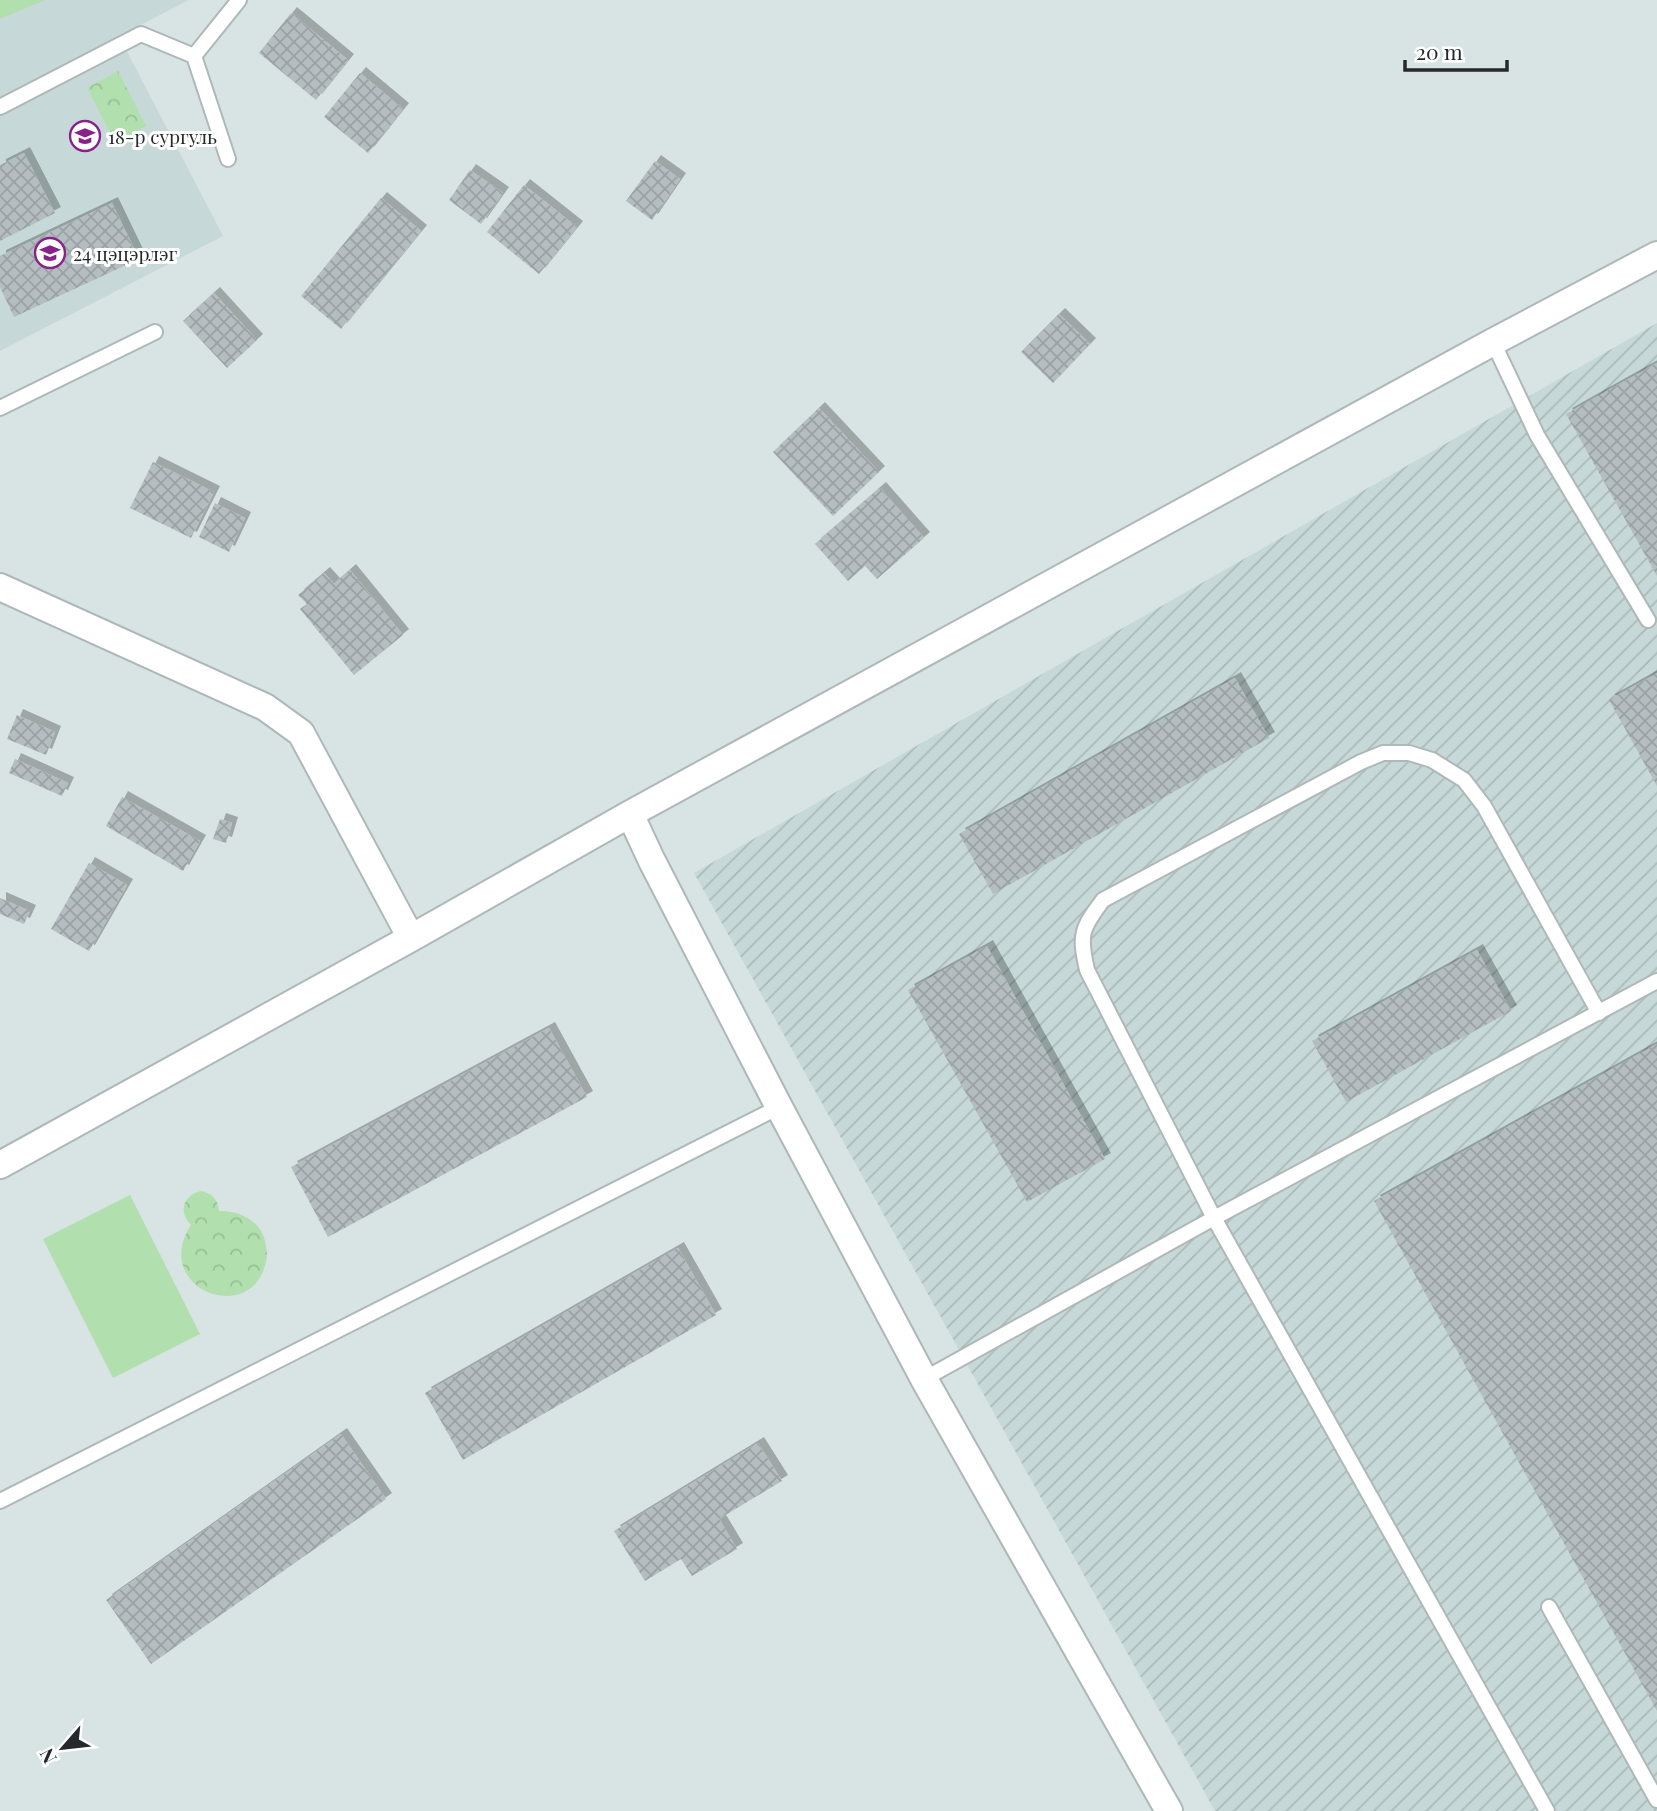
<svg xmlns="http://www.w3.org/2000/svg" width="1657" height="1811" font-family="'Playfair Display',serif">
	<defs>
		<pattern id="industrial-furrows" width="10" height="10" patternUnits="userSpaceOnUse" patternTransform="scale(1.75)"><rect width="10" height="10" fill="#c6d9d8"/><path d="M-1 1l2-2M0 10L10 0M9 11l2-2" fill="none" stroke="#aabab9"/></pattern>
		<pattern id="park-crowns" width="20" height="18" patternUnits="userSpaceOnUse" patternTransform="scale(1.75)"><rect width="20" height="18" fill="#b1dfad"/><path d="M2 6a3 3 0 1 1 6 0M12 15a3 3 0 1 1 6 0" fill="none" stroke="#98bf95"/></pattern>
		<pattern id="building-cross-hatch" width="8" height="8" patternUnits="userSpaceOnUse" patternTransform="scale(1.75)"><rect width="8" height="8" fill="#b4bdc0"/><path d="M0 0l8 8M0 8l8-8" fill="none" stroke="#9ba2a5"/></pattern>
		<filter id="shadow"><feDropShadow dx="6" dy="-6" stdDeviation="0" flood-color="#0004"/></filter>
	</defs>
	<rect width="100%" height="100%" fill="#d8e3e3"/>
	<path fill="#c6d9d8" d="M0,0H189L119,36L223,236L0,351Z"/>
	<path fill="url(#industrial-furrows)" d="M1657,323V1811H1215L694,873Z"/>
	<path fill="url(#park-crowns)" d="M118,71L146,126L115,142L87,88Z
		M201,1191C212,1193 218,1200 219,1211C235,1210 252,1217 261,1231C266,1240 268,1252 266,1262C251,1328 150,1288 191,1225C178,1212 183,1195 201,1191Z"/>
	<path fill="#b1dfad" d="M0,0H45L0,19Z
		M130,1195L200,1334L113,1378L43,1239Z"/>
	<path fill="url(#building-cross-hatch)" filter="url(#shadow)" d="M291,13L348,60L316,100L259,53Z
		M360,73L403,109L368,153L324,117Z
		M24,153L55,213L0,241V165Z
		M655,161L680,179L652,220L626,201Z
		M470,170L503,193L481,224L449,200Z
		M524,185L577,227L539,274L487,232Z
		M381,198L421,231L341,329L301,296Z
		M112,203L139,259L14,317L0,287V256Z
		M214,293L257,340L227,368L183,321Z
		M1059,314L1090,344L1053,383L1021,352Z
		M1657,363V576L1566,414Z
		M819,408L879,472L833,516L773,452Z
		M153,462L214,492L191,538L130,508Z
		M880,488L924,538L877,579L865,566L848,581L815,544Z
		M215,503L245,518L229,552L199,537Z
		M350,570L403,635L354,675L300,609L307,604L298,595L324,573L334,584Z
		M1657,673V786L1609,700Z
		M1235,678L1269,738L993,894L959,834Z
		M17,715L55,732L46,755L7,739Z
		M15,759L68,783L62,796L9,773Z
		M122,797L200,841L183,871L106,826Z
		M220,819L232,823L226,843L213,839Z
		M89,863L127,885L89,951L51,929Z
		M0,898L30,911L24,924L0,914Z
		M987,946L1105,1159L1027,1202L908,990Z
		M1477,950L1511,1011L1346,1102L1312,1041Z
		M549,1028L587,1097L328,1237L291,1167Z
		M1657,1044V1711L1374,1201Z
		M678,1248L716,1315L463,1460L425,1393Z
		M341,1434L386,1499L151,1664L106,1600Z
		M758,1443L782,1481L719,1519L737,1549L692,1576L681,1559L645,1581L614,1531Z"/>
	<g fill="none" stroke-linecap="round" stroke-linejoin="round">
		<g stroke="#aeb8b8" stroke-width="18">
			<path id="lane" d="M0,107L141,34L194,56
				M228,159L194,56L239,0
				M1493,342L1537,435L1648,620
				M0,408L155,332
				M924,1379L1214,1218L1657,981
				M0,1501L779,1107
				M1549,1607L1657,1800
				M1547,1811L1214,1218L1087,970C1079,935 1081,929 1103,900L1361,762L1383,753H1409L1432,760L1464,780L1484,806L1599,1013"/>
		</g>
		<g stroke="#aeb8b8" stroke-width="30">
			<path id="street" d="M0,587L265,707L301,733L411,938
				M630,814L652,861L779,1107L924,1379L1169,1811
				M0,1165L411,938L630,814L1493,342L1657,255"/>
		</g>
		<use href="#lane" stroke="#fff" stroke-width="14"/>
		<use href="#street" stroke="#fff" stroke-width="26"/>
	</g>
	<defs>
		<g id="school-ring" transform="scale(1.575)"><circle r="9.5" fill="#fff" stroke="#882289" stroke-width="1.5"/><path d="M0-5L7-2L0 1L-7-2ZM-4 1L0 2.5L4 1V4Q0 6-4 4Z" fill="#882289"/></g>
	</defs>
	<g fill-rule="evenodd">
		<use href="#school-ring" x="85" y="136"/>
		<use href="#school-ring" x="50" y="253"/>
	</g>
	<g text-anchor="middle" dominant-baseline="central" stroke-width="6" stroke-linejoin="round" paint-order="stroke">
		<g font-size="19" fill="#252929" stroke="#fff" text-anchor="start">
			<text x="108" y="136">18-р сургуль</text>
			<text x="73" y="253">24 цэцэрлэг</text>
		</g>
	</g>
	<g transform="translate(63 1748) rotate(242)" stroke="#ffffff" stroke-width="5" paint-order="stroke">
	<path d="M0-5L12 26L0 18L-12 26Z" fill="#252929"/>
	<text y="-10" font-size="19" font-weight="bold" text-anchor="middle" fill="#252929">N</text>
	</g>
	<path d="M1405 60v10h102v-10" fill="none" stroke="#252929" stroke-width="3.5"/>
	<text x="1416" y="60" font-size="21" fill="#252929" stroke="#ffffff" stroke-width="5" paint-order="stroke">20 m</text>
</svg>
